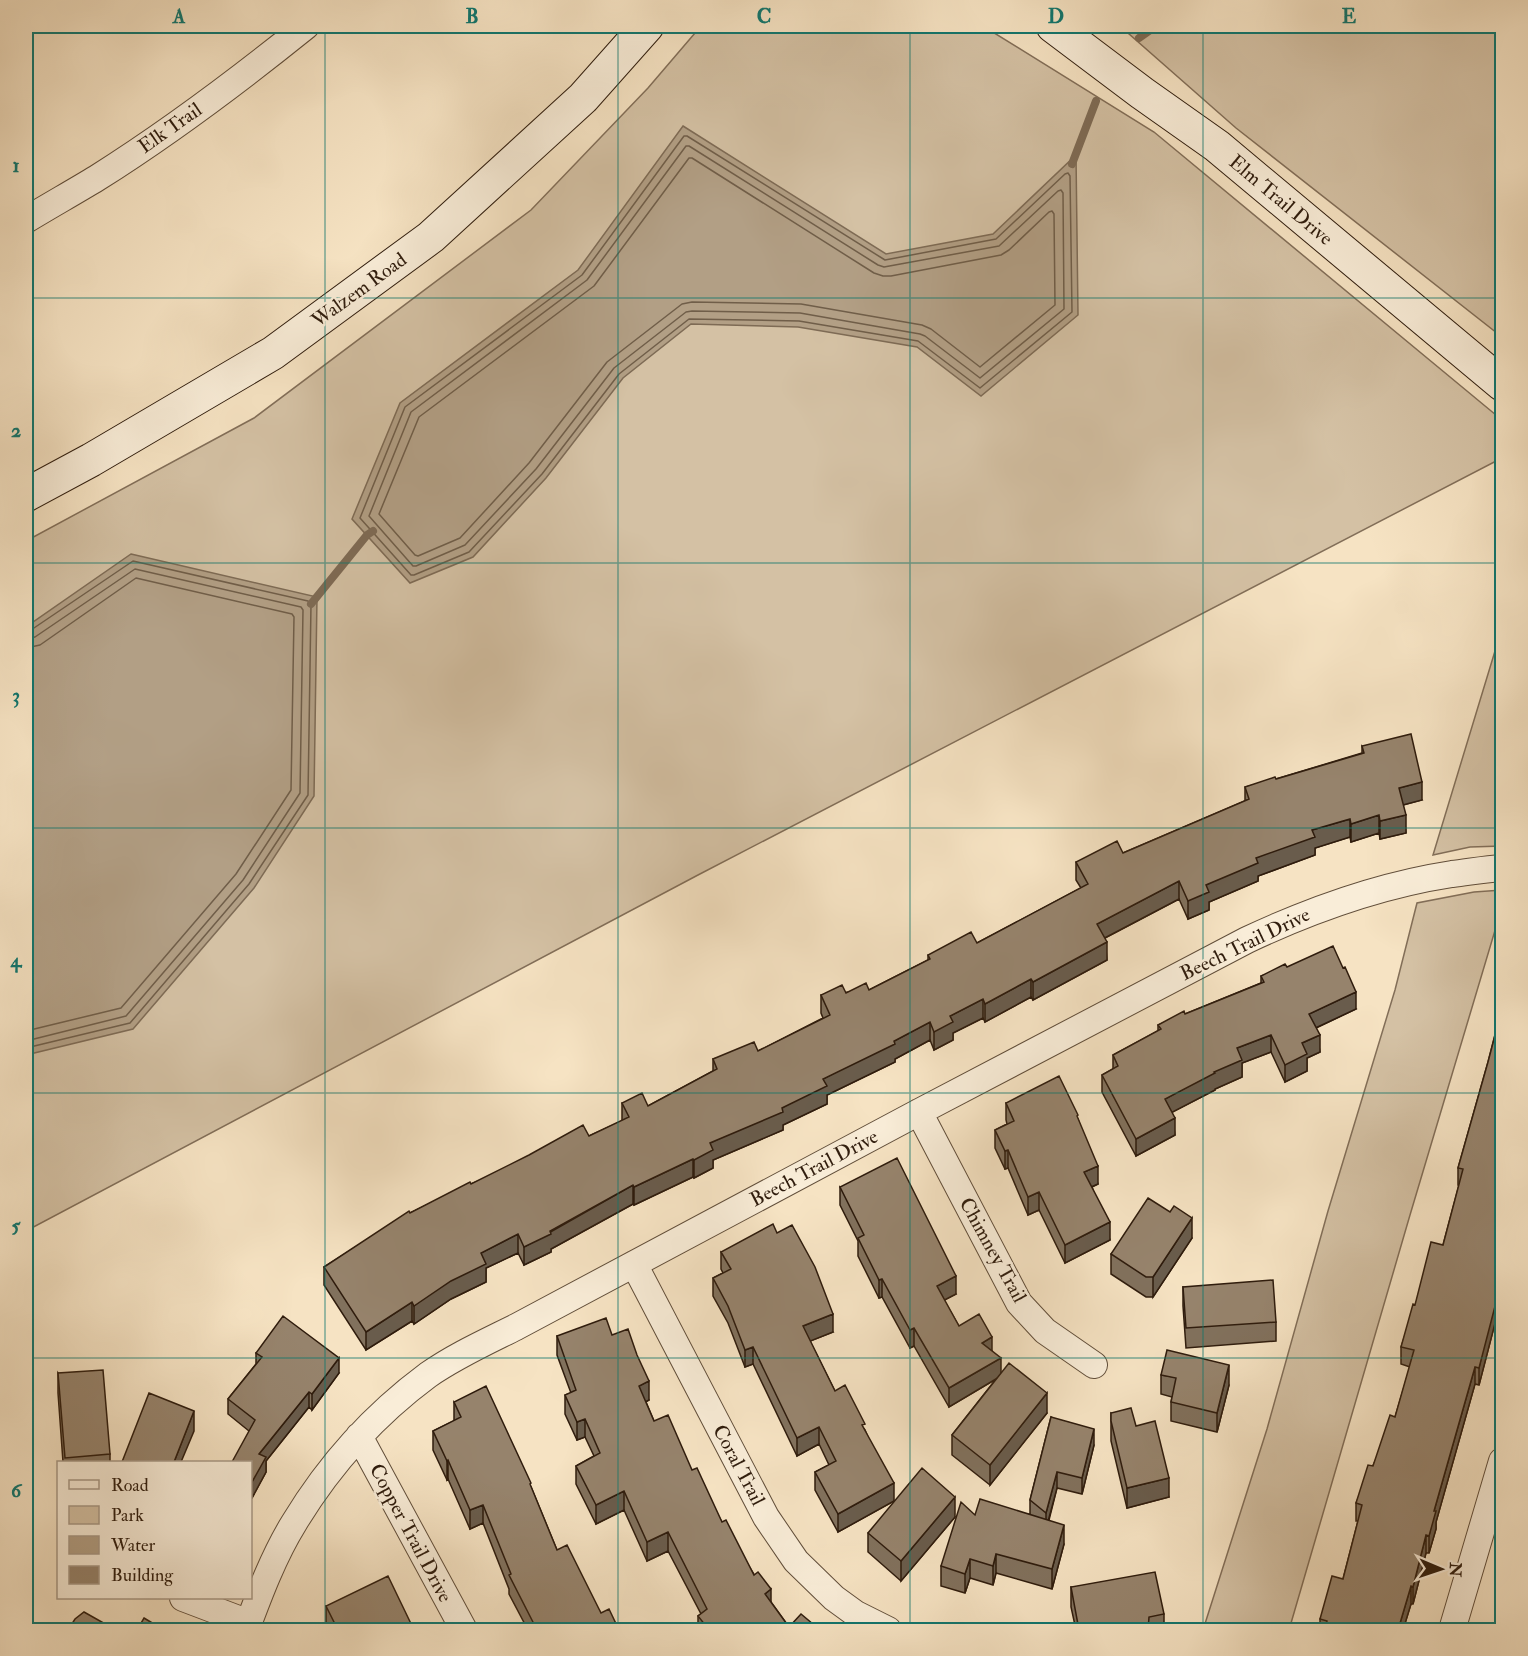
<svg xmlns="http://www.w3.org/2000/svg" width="1528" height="1656" font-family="'IM FELL Double Pica',serif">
	<rect width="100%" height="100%" fill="#f6e3c3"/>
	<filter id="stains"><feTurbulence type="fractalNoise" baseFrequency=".00333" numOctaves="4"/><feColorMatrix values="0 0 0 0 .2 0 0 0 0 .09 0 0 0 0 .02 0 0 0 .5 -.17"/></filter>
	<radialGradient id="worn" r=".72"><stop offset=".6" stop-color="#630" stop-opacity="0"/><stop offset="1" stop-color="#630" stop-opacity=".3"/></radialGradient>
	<path fill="#d4c1a4" stroke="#826e58" stroke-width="1.5" d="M701,26H983L1154,132L1502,420V458L698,875L26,1231V541L254,418L531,210L648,88Z
		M1120,26H1502V337L1236,128Z
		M1502,628V846L1470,847L1433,855Z
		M1502,890V907L1410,1215L1289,1630H1203L1267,1429L1328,1211L1395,990L1417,903L1474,892Z"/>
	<path fill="#b29f85" stroke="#7e6b55" stroke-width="1.5" d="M683,126L886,254L993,234L1076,155L1078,315L981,396L917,347L798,327L691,324L623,378L546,478L473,557L410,583L352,519L400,403L578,270Z
		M131,554L317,597L314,796L254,888L133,1029L26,1055V627Z"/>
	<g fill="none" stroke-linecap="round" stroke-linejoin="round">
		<path stroke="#705e49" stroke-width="1.5" d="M684,136H687L885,260L996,239L1065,174L1068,173L1070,176L1072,312L980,388L918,341L799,321L689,319L619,374L542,474L469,552L414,575H411L360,518L405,407L582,275Z
			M686,146H689L878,265L884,267L999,246L1058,191L1061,190L1063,193L1064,309L980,378L925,336L920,334L800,313L692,311L686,312L614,368L536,469L465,545L416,566H413L369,516L411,412L587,280Z
			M689,158H692L874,273L883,276H891L1001,255L1009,250L1049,212L1052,211L1054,214L1055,305L980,367L931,329L922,325L801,304L692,302L682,304L607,362L529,463L460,538L418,556L415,555L379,514L419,417L594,286Z
			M26,632L31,630L133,561L308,601L311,604L308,795L249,884L130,1023L26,1048
			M26,639L35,637L135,569L301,607L303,610L300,793L243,880L126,1016L26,1041
			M26,648L40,645L136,578L292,614L294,617L291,790L236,874L121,1008L26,1031"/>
		<path stroke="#7e6b55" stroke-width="8" d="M1139,38L1156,26
			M1072,164L1096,101
			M311,604L367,535L373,531"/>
		<g stroke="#614e3a" stroke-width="28">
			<path id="street" d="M26,220C49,206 74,192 97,178C170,132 239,80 306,26
				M919,1112L1019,1303L1045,1331L1094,1365
				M634,1264L766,1517L796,1561L834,1598L856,1614L888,1630
				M359,1436L464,1630
				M183,1598L249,1623
				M246,1630C259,1595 274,1555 294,1523C329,1465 374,1415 428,1375C455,1356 486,1342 516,1327L919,1112L1247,940C1313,909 1380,885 1452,874C1469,872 1486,869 1502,868
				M1452,1630L1502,1461"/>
		</g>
		<g stroke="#2f1c0d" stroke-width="35">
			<path id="secondary" d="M1053,26L1142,93L1217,146L1502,384
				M26,495L91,460L273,353L431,237L583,98L647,26"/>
		</g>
		<use href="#street" stroke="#f9edd8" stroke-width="26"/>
		<use href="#secondary" stroke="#f9edd8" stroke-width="33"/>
	</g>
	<path fill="#81715d" stroke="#2f1c0d" stroke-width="1.5" d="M1362,746L1422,800L1403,805L1406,833L1380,839L1379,833L1351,842L1350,837L1315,848V855L1258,876V881L1209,902V910L1188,919L1179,899L1105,938L1107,960L1033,1000L1031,997L985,1022L983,1018L953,1033V1040L934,1050L930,1040L895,1059V1062L827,1095V1104L783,1125V1130L713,1160V1168L694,1178L693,1177L634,1205L633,1204L551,1249V1252L524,1265L518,1253L486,1268V1282L451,1299L414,1324L412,1321L366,1350L324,1285V1267L410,1213L471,1184L589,1136L622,1121V1103L648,1106L713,1071V1059L758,1051L823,1018L821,1013V995L869,990L928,960V955L977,943L1081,888L1076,880V862L1123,853L1245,801V787L1276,779L1362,753Z
		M1287,967L1356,1009L1316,1028L1320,1052L1307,1058V1071L1285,1082L1271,1052L1242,1063V1077L1215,1089V1090L1172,1112L1175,1135L1136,1156L1102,1092V1075L1113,1069V1055L1158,1031V1025L1261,983V976Z
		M1503,995V1280L1500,1288V1304L1479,1385L1475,1384L1436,1522V1529L1429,1553H1426L1413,1604H1411L1403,1630H1320V1619L1343,1579L1358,1521H1356V1503L1395,1417L1410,1367L1401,1364V1347L1415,1305L1443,1245L1459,1185H1458V1168L1488,1062L1500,1015V1003Z
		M1006,1103L1078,1119L1098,1184L1092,1187L1110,1240L1065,1263L1039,1210L1028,1215L1008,1168L1005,1169L995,1148V1130L1007,1124L1006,1120Z
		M840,1187L956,1294L944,1300L959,1326L992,1351L1001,1373L1047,1413L990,1485L952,1455V1435L996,1379L949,1407L914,1346L910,1348L882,1297L879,1298L858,1256V1241L840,1205Z
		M1170,1212L1192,1238L1153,1297H1146L1111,1274V1254Z
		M721,1252L833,1332L810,1341L835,1391L865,1430L894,1501L838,1532L815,1490V1472L829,1465L819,1444L797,1456L753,1364L745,1367L728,1323L713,1296V1278L723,1273L721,1269Z
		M1183,1287L1276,1322V1341L1186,1348L1183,1306Z
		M612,1335L649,1400L646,1402L654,1421L692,1470L722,1522L771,1602L789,1627L820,1630H698V1616L701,1614L668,1551L647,1561L624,1510L596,1524L576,1484V1466L594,1456L585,1437L577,1440L565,1414V1395L571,1393L557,1355V1336Z
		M256,1353L339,1373L312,1410L309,1407L266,1461V1472L252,1498L250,1497L249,1431L228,1414V1399L256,1364Z
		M58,1373L110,1454V1462H63L58,1393Z
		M1161,1375L1229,1385L1217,1432L1171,1421V1402L1172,1397L1161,1394Z
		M454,1402L531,1487L557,1550L601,1613L619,1630H528L509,1594V1589L483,1523L470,1529L448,1479L447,1480L433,1450V1431L454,1421Z
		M1111,1413L1136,1426L1169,1497L1127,1508L1111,1441Z
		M1051,1417L1094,1445L1082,1494L1057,1488L1049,1520L1064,1544L1052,1589L996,1573L993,1585L970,1578L965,1593L941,1586V1566L975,1515L1030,1514V1500Z
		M955,1517L901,1581L868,1552V1533Z
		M1071,1587L1164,1614V1630H1076L1071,1607Z
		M326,1606L414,1630H329L326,1624Z"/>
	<path fill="#695c4c" stroke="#2f1c0d" stroke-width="1.5" d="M1422,782V800L1399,806V788Z
		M1379,815V833L1351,842V824Z
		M1406,815V833L1380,839V821Z
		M1350,819V837L1315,848V855L1258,876V881L1209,902V910L1188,919V901L1206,885L1256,858L1312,830Z
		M1179,881V899L1097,942V924Z
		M1107,942V960L1033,1000V982Z
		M1031,979V997L985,1022V1004Z
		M1356,992V1009L1309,1031V1014Z
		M983,999V1018L953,1033V1040L934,1050V1032L950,1016Z
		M930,1022V1040L895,1059V1062L827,1095V1104L783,1125V1130L713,1160V1168L694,1178V1160L710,1143L782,1108L823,1079Z
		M1271,1035V1052L1242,1063V1077L1215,1089V1090L1165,1116V1099L1214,1072L1237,1048Z
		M1320,1035V1052L1307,1058V1071L1285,1082V1065L1302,1043Z
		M1175,1118V1135L1136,1156V1139Z
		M1008,1150V1168L1005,1169V1151Z
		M693,1159V1177L634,1205V1187Z
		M1098,1166V1184L1084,1190V1172Z
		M633,1185V1204L551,1249V1252L524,1265V1247Z
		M1039,1192V1210L1028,1215V1197Z
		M1503,1211V1229L1497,1249V1231Z
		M1192,1218V1238L1153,1297V1277Z
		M1110,1222V1240L1065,1263V1245Z
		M518,1234V1253L486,1268V1282L451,1299L414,1324V1306L481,1253Z
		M1503,1262V1280L1500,1288V1304L1479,1385V1368L1496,1286Z
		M956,1276V1294L937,1304V1286Z
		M882,1279V1297L879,1298V1280Z
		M412,1302V1321L366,1350V1332Z
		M833,1314V1332L803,1344V1326Z
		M914,1328V1346L910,1348V1330Z
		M992,1337V1355L982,1343Z
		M753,1347V1364L745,1367V1350Z
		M339,1358V1373L312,1410V1394Z
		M1001,1358V1376L949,1407V1388Z
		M1229,1365V1385L1217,1432V1413Z
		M1475,1367V1384L1436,1522V1529L1429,1553V1536L1434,1511Z
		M649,1381V1400L639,1405V1386Z
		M309,1392V1407L266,1461V1472L252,1498V1482L259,1454Z
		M1047,1393V1413L990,1485V1465Z
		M194,1411V1431L181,1462H174Z
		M585,1419V1437L577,1440V1422Z
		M819,1427V1444L797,1456V1438Z
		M1094,1429V1445L1082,1494V1478Z
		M448,1460V1479L447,1480V1461Z
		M1057,1472V1488L1046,1529V1513Z
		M1169,1478V1497L1127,1508V1488Z
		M894,1483V1501L838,1532V1514Z
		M624,1491V1510L596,1524V1505Z
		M955,1497V1517L901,1581V1561Z
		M483,1505V1523L470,1529V1510Z
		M1064,1525V1544L1052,1589V1569Z
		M668,1532V1551L647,1561V1542Z
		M1426,1535V1553L1413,1604V1587Z
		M996,1554V1573L993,1585V1566Z
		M970,1559V1578L965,1593V1574Z
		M1411,1586V1604L1403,1630H1398Z
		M771,1589V1608L765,1594Z"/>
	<path fill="#96836c" stroke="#2f1c0d" stroke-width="1.5" d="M1411,734L1422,782L1399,788L1406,815L1380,821L1379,815L1351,824L1350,819L1312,830L1315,837L1256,858L1258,863L1206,885L1209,892L1188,901L1179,881L1097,924L1107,942L1033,982L1031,979L985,1004L983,999L950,1016L953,1022L934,1032L930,1022L894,1041L895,1044L823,1079L827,1086L782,1108L783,1112L710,1143L713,1150L694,1160L693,1159L634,1187L633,1185L550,1231L551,1234L524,1247L518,1234L481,1253L486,1264L451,1281L414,1306L412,1302L366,1332L324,1267L409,1211L410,1213L470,1182L471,1184L529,1155L583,1125L589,1136L629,1117L622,1103L642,1093L648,1106L717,1069L713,1059L754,1042L758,1051L830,1015L821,995L842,985L846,993L866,983L869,990L930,959L928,955L971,932L977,943L1088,884L1076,862L1117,841L1123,853L1249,799L1245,787L1275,777L1276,779L1364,753L1362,746Z
		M1333,946L1343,968L1345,967L1356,992L1309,1014L1320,1035L1302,1043L1307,1054L1285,1065L1271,1035L1237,1048L1242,1060L1214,1072L1215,1073L1165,1099L1175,1118L1136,1139L1102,1075L1118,1066L1113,1055L1161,1029L1158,1025L1184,1011L1185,1014L1264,982L1261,976L1285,964L1287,967Z
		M1503,1005V1211L1497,1231L1503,1232V1262L1496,1286L1500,1287L1479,1368L1475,1367L1434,1511H1436L1429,1536L1426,1535L1413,1587L1411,1586L1398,1630H1325L1327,1621L1320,1619L1332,1576L1343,1579L1362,1505L1356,1503L1368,1465L1373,1466L1390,1415L1395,1417L1414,1350L1401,1347L1413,1304L1415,1305L1431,1242L1443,1245L1463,1169L1458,1168L1488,1062Z
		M1059,1076L1078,1115L1077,1116L1098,1166L1084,1172L1110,1222L1065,1245L1039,1192L1028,1197L1008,1150L1005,1151L995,1130L1014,1121L1006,1103Z
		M897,1158L956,1276L937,1286L959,1326L979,1314L992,1337L982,1343L1001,1358L949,1388L914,1328L910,1330L882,1279L879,1280L858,1238L864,1235L840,1187Z
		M1148,1198L1170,1212L1174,1206L1192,1218L1153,1277H1146L1111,1254Z
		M773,1224L777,1233L792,1225L815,1267L833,1314L803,1326L835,1391L845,1385L865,1424L862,1425L894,1483L838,1514L815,1472L836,1461L819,1427L797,1438L753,1347L745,1350L728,1306L713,1278L731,1269L721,1252Z
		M1273,1280L1276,1322L1186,1328L1183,1287Z
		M283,1316L339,1358L312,1394L309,1392L259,1454L266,1457L252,1482L250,1481V1462H232L255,1420L228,1399L262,1357L256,1353Z
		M606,1318L612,1335L628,1329L637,1355L649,1381L639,1386L654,1421L668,1415L692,1470L697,1468L722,1522L726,1520L754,1575L758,1572L771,1589L765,1594L789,1627L801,1614L820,1630H709L698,1616L707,1609L668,1532L647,1542L624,1491L596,1505L576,1466L600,1453L585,1419L577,1422L565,1395L576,1390L557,1336Z
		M1167,1350L1229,1365L1217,1413L1171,1402L1176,1378L1161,1375Z
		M1009,1363L1047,1393L990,1465L952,1435Z
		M103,1370L110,1454L65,1458L58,1373Z
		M486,1386L531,1483L530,1484L557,1550L567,1545L601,1613L609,1609L619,1630H535H537L509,1575L511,1574L483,1505L470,1510L448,1460L447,1461L433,1431L461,1417L454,1402Z
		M149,1393L194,1411L174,1462H122Z
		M1131,1408L1136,1426L1155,1421L1169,1478L1127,1488L1111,1421V1413Z
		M1051,1417L1094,1429L1082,1478L1057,1472L1046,1513L1030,1500Z
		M922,1468L955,1497L901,1561L868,1533Z
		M980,1499L1064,1525L1052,1569L996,1554L993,1566L970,1559L965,1574L941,1566L961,1502L975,1515Z
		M1155,1572L1164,1614L1149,1617L1148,1630H1079L1071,1587Z
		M388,1576L414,1630H338L326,1606Z
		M84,1612L116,1630H68L75,1619Z
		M144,1618L164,1630H137Z"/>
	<path fill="none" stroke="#0f766e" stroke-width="1.5" stroke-opacity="0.55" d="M325,26V1630M618,26V1630M910,26V1630M1203,26V1630M26,298H1502M26,563H1502M26,828H1502M26,1093H1502M26,1358H1502"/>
	<g text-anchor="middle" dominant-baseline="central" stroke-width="5" stroke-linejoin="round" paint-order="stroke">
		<g font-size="20" fill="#2f1c0d" stroke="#f9edd8">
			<text transform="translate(170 128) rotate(-35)">Elk Trail</text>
			<text transform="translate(1281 200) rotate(40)">Elm Trail Drive</text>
			<text transform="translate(359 290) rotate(-36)">Walzem Road</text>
			<text transform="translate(1245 944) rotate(-26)">Beech Trail Drive</text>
			<text transform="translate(814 1168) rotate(-28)">Beech Trail Drive</text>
			<text transform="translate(993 1250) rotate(61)">Chimney Trail</text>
			<text transform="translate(739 1465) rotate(62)">Coral Trail</text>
			<text transform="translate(411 1533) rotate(62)">Copper Trail Drive</text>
		</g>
	</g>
	<rect width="1528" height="1656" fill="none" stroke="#f6e3c3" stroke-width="66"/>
	<rect x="57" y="1461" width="195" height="138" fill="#f9edd8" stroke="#a89987" stroke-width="1.5"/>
	<rect x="69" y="1480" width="30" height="9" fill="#f9edd8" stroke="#a89987" stroke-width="1.5"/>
	<text x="111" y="1491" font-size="18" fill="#2f1c0d">Road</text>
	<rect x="69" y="1506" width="30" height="18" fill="#d4c1a4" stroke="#a89987" stroke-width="1.5"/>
	<text x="111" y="1521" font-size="18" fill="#2f1c0d">Park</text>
	<rect x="69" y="1536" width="30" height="18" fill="#b29f85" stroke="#a89987" stroke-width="1.5"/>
	<text x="111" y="1551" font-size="18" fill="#2f1c0d">Water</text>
	<rect x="69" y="1566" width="30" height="18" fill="#96836c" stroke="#a89987" stroke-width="1.5"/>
	<text x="111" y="1581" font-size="18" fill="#2f1c0d">Building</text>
	<g transform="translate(1441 1569) rotate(92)" stroke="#f9edd8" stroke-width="4.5" paint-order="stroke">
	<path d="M0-4.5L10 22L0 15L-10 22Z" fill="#2f1c0d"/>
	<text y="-9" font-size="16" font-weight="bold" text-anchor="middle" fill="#2f1c0d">N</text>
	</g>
	<rect x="33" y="33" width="1462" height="1590" fill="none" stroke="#0f766e" stroke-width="2"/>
	<g font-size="20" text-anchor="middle" font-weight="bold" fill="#0f766e">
		<text x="179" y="23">A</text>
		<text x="472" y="23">B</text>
		<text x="764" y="23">C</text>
		<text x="1056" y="23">D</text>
		<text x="1349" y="23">E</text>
		<text x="16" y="172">1</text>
		<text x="16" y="437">2</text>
		<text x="16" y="702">3</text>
		<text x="16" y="967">4</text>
		<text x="16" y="1232">5</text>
		<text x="16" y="1497">6</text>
	</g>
	<rect width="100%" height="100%" filter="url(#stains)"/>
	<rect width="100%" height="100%" fill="url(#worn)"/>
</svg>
